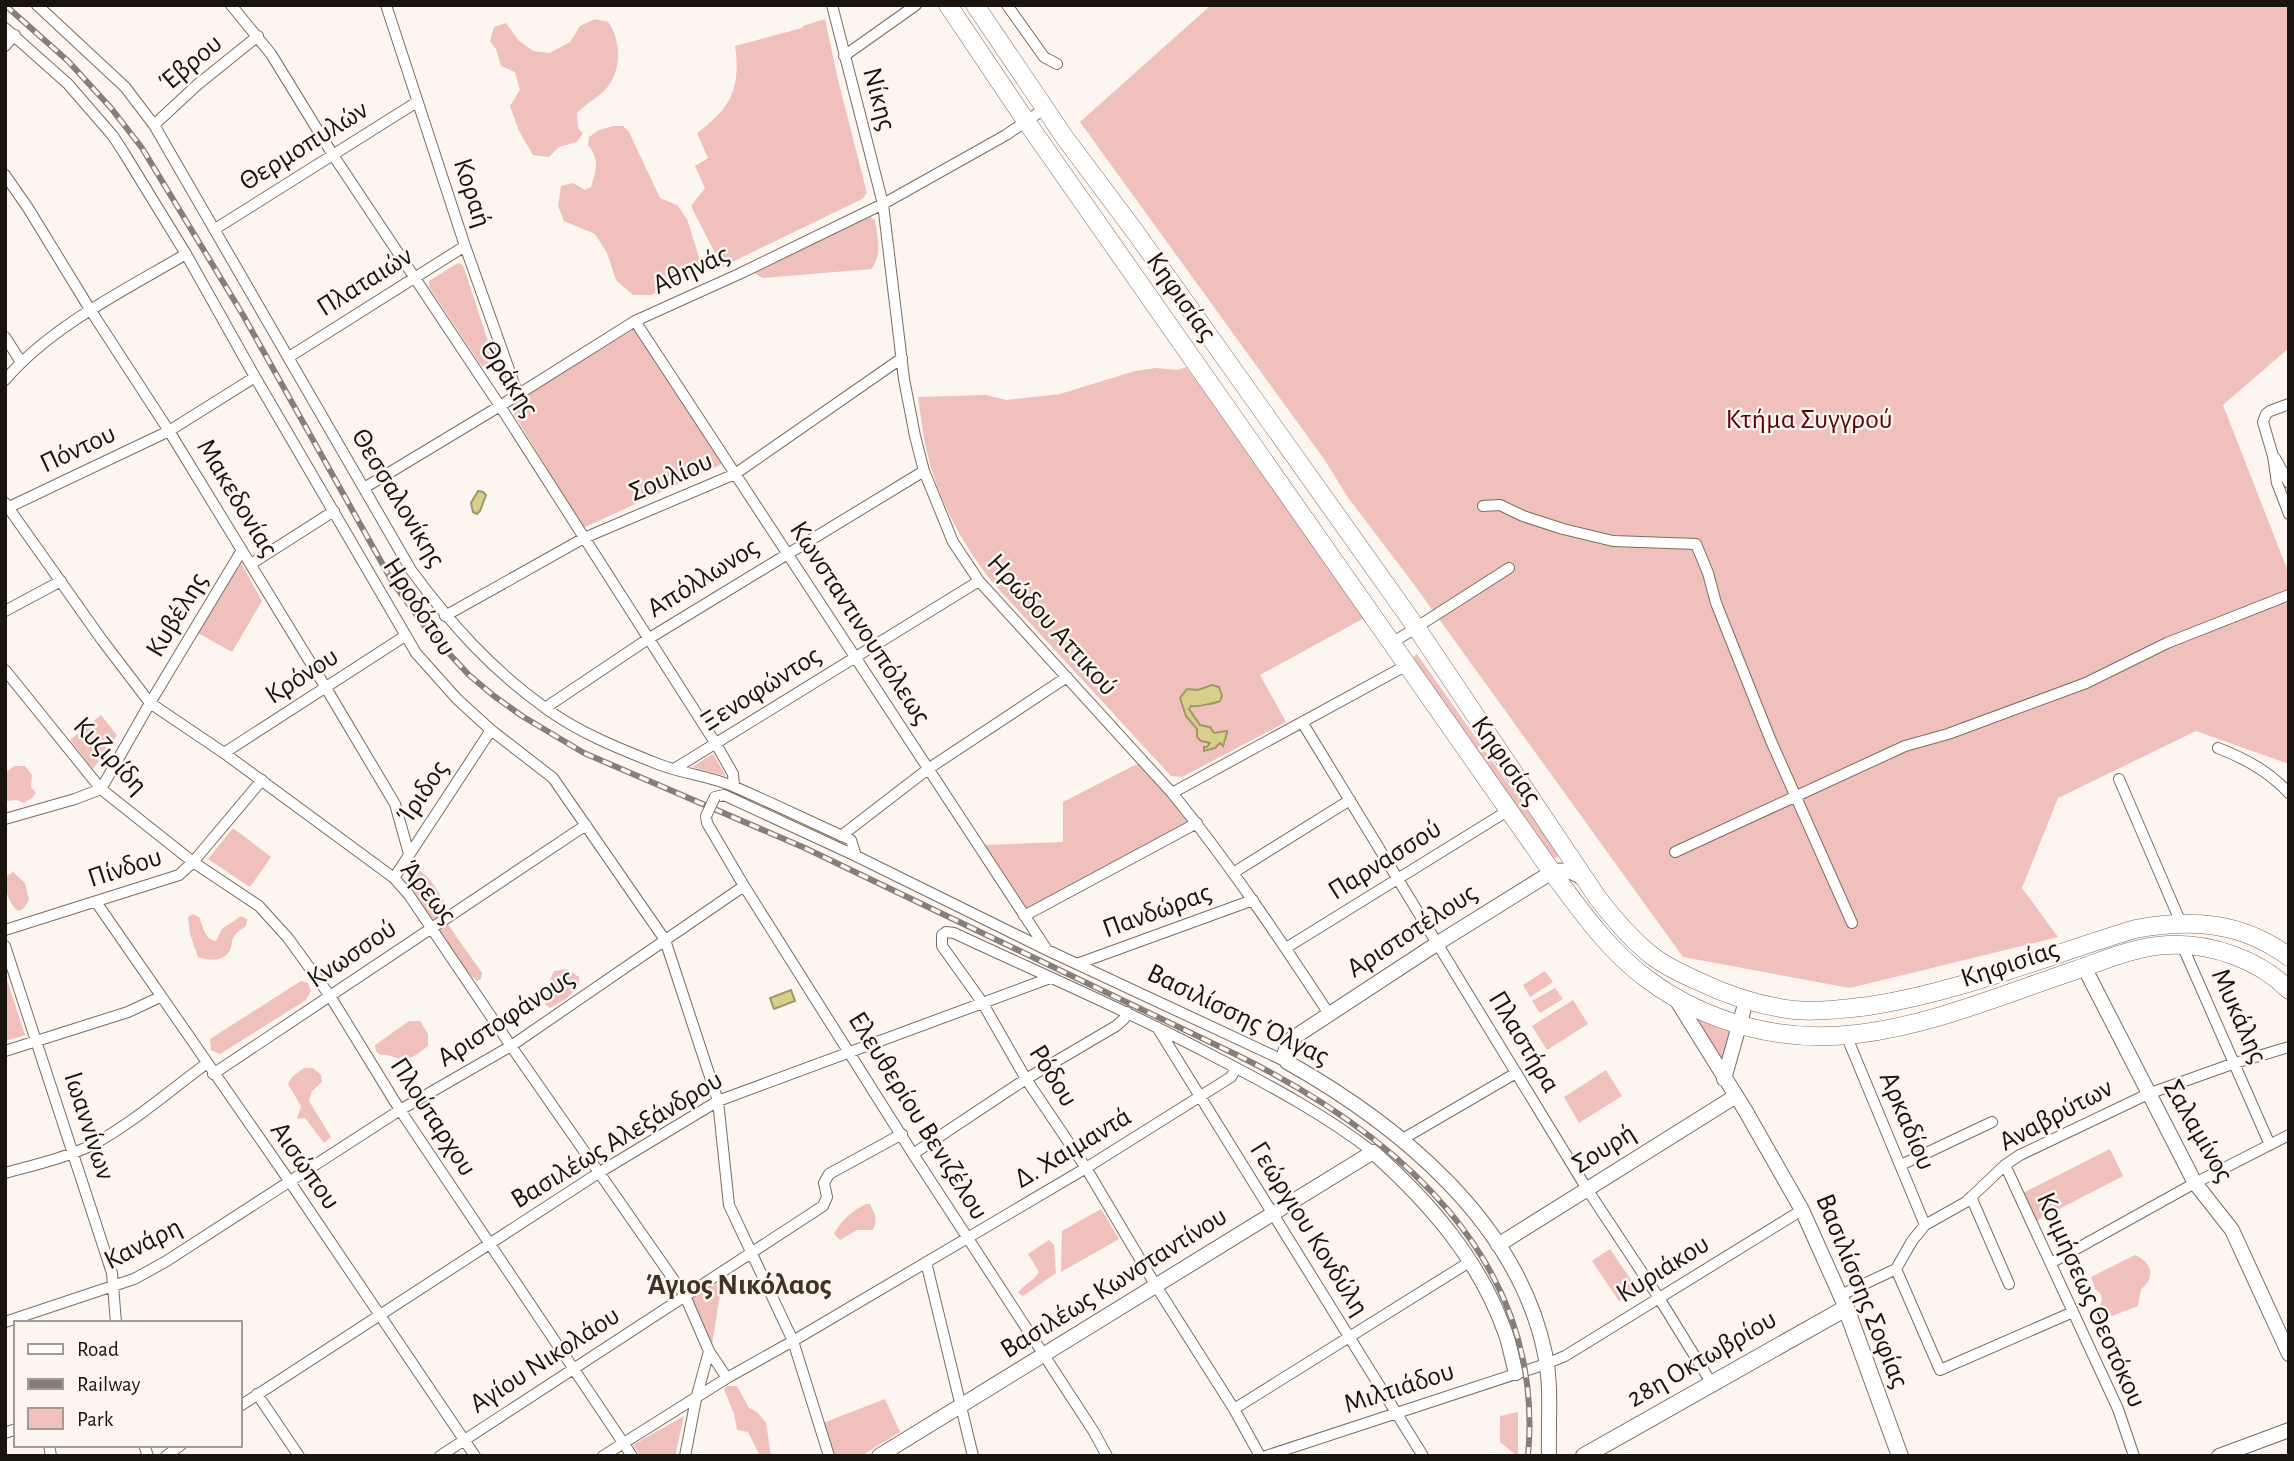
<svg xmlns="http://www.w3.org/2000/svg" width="2294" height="1461" font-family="'Alegreya Sans',sans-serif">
	<rect width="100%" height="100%" fill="#fdf5ef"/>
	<path fill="#efc0bc" d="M1211,5H2289V348L2223,405L2289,574V764L2196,731L2058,798L2022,888L2058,937L1850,988L1683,957L1413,583L1349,499L1324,459L1080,122Z
		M595,19L608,22C622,41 622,73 604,91C596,99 585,104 577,113L578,128L583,133L577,142L559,147L549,157L533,155L519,131L510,106L520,90L515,72L501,66L496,49L490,41L494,27L506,23L518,40L533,51L550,53L570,42L580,26Z
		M825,19L838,80L867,193L862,199L722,267L691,206L705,188L695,166L708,158L697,133C731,108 741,88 735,46L802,28L803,26Z
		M613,126H623L629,132L660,198L677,205L687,219L702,267L693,276L675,282L651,295H633L616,280L607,253L595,234L564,221L558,206L561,186L573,183L585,190L591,187C596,171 600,159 588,145L589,137L599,130Z
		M869,216L875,220C877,235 883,257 871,269L763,278L755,274L754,269Z
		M458,263L463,265L495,363L491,371H488L480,364L429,287V281L432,279Z
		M634,329L722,464L583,528L509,406Z
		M1186,367L1368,616L1260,675L1286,722L1182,777L1171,776L993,583C964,547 939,502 928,456C923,437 921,416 918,397L986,395L1006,400L1060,394L1135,371L1156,368L1178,370Z
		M241,563L262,601L232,652L198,633Z
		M1417,654L1559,856L1554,859L1414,662L1413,657Z
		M101,715L117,735L93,769L70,740Z
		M713,754L726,776L692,767Z
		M1139,763L1192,823L1029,912L985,845L1063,842V802Z
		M14,766H25L32,775L31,787L36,793L32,798L24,803L17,800L5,801V773Z
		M233,828L271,857L250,887L208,859Z
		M417,869C429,875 439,892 445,904L442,910L447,923L482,973L481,979L477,981L465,970L415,893L408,887C409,878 409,873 417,869Z
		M13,872L25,883L29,900L23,909L18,911C8,903 5,889 5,877Z
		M193,914L199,917C203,926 204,939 216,941L222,929L241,916L247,919L246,926C241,930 236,932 233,938C231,942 232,946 230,950C224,962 209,961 198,957L190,934L188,917Z
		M567,969L579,977V986L567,998L550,1008L545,1004C550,992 548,982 554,971Z
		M1545,971L1553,982L1530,997L1523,985Z
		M5,974L25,1035L5,1041Z
		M301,981L308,983L311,991L306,1000L220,1054L211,1050L210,1039Z
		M1555,988L1563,999L1540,1013L1532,1001Z
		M1573,1000L1588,1024L1547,1050L1532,1026Z
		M1689,1011L1732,1028L1722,1063Z
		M409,1021H420L428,1034V1046C419,1053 409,1062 397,1058C389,1056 388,1054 380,1055L376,1051L375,1045Z
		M304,1068H313L321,1075L322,1082L312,1091L309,1101L331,1137L324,1143L305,1118L297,1119L301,1106L288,1084L292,1077Z
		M1606,1070L1622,1096L1579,1123L1564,1097Z
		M2110,1149L2123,1176L2036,1221L2023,1193Z
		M866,1204H870C875,1213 878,1220 873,1230H857L840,1240L834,1234C841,1220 852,1211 866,1204Z
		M1101,1209L1119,1239L1061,1272L1062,1231Z
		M1049,1240L1054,1245L1056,1273L1023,1296L1018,1293C1024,1284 1034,1281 1039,1272L1028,1254Z
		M1610,1249L1638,1290L1619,1301L1592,1261Z
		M2135,1255C2152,1262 2156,1278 2141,1289L2138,1306L2104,1319L2098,1308L2102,1301L2101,1294L2095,1289L2091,1277Z
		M722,1281L712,1345L691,1297Z
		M728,1386H737L749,1408L757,1412L766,1423L771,1456H760L748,1432L737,1430L734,1414L724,1389Z
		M885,1399L900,1432L861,1456H833L823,1423Z
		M1518,1412V1456H1517L1500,1442V1416Z
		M684,1416L675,1456H640L633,1445Z"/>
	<path fill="#d8d08a" stroke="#9f9865" stroke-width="2" d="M478,491L483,492L486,495L480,511L477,514L473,512L471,503Z
		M1212,685L1219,687L1222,696L1220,701C1216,703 1196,707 1191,706L1189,709L1200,725L1210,727L1214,733L1227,731V733L1223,746L1220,743L1215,748L1204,751V747H1207L1210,743L1201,741L1197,737V729L1186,716L1180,698L1187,689L1198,690Z
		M791,990L795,1001L774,1009L770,998Z"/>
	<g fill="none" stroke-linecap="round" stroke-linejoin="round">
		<g stroke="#7d6d5f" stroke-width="12">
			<path id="minor" d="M37,5L125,87L154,125L411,570C450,623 490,668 544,707C577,732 620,749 658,764C683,774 711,776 735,787C774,804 813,823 851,840L856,856
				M231,5L271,54L333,155L500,406L716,744L733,774L734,786
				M386,5L465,246L518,395
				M832,5L883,204L904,379L915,436L924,471L953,542L979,581L1172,793C1229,863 1279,938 1329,1014
				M1007,5L1044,57L1057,64
				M5,28L68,84L113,136L124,153L186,254L255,377L416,653L457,699L491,730L553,778L665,940L718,1101L729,1205L793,1341L829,1456
				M5,46L15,35
				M844,56L916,5
				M154,125L197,85L258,36
				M5,175L28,208L91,311L169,431L326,688L395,804L409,854
				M215,229L417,102
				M635,321L1047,950
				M5,337L21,362
				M289,357L465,246
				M5,380C51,326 125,290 186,254
				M2289,404L2270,411L2266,414L2263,422L2273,456L2277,483L2289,514
				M2275,458L2289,483
				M364,488L500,406L635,321L739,274L883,204L1006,135L1044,109
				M5,503L102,640L150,703L224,753L394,878L409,895L511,1046L685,1296L709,1351L696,1399L685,1456
				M1483,506L1500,505L1523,516L1563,529L1613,541L1696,544L1708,573L1716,603L1771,741L1852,923
				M5,509L169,431L255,377
				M251,564L334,511
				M5,611L61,581
				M445,616L584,538L735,474L902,358
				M1392,643L1509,568
				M5,670L101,789L193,862L259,906L288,938L330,996L400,1110L632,1456
				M545,708L648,639L924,471
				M1302,722L1587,1189L1659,1298L1712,1384
				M2218,748C2246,759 2268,771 2289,793
				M224,753L405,636
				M674,769L979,581
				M2119,779L2181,923
				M1172,793L1407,665
				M715,797L724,795L856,856L1047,950L1287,1062
				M706,816L707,823L744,886L913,1154L1094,1432L1107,1456
				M5,819L75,799L101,789L150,703L242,550
				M841,836L928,769L1067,677
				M1675,852L1905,746L1948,734L2086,683L2167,643L2289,595
				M1233,873L1350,800
				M394,878L491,730
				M96,902L290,1182L475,1456
				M1024,916L1197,823
				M5,930L179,875L193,862L262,780
				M2182,945L2270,1145
				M5,946L112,1273L116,1323
				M1286,948L1509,810
				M1077,964L1253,900
				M1157,1027L1423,1456
				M1846,1035L1925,1225
				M5,1051L128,1012L160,997
				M213,1074L586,825
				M1401,1140L1516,1073
				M913,1154L1026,1079L1116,1026L1124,1019L1127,1012
				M1901,1165L1992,1122
				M2005,1165L2118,1409L2134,1456
				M5,1173C34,1165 65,1158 92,1145C133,1123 169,1091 206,1064
				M1971,1197L2009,1284
				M926,1262L973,1456
				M2051,1263L2195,1183L2289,1135
				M1896,1269L1940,1370L2073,1312
				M1841,1295L1896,1269L1912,1241L1925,1225L1966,1202L2005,1165L2020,1155L2148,1094L2235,1063L2289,1047
				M5,1322L134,1279L165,1262L400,1110L511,1046L744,886
				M709,1351L727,1378
				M257,1394L299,1456
				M240,1406L600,1172L718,1101L1050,978
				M1234,1409L1471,1261
				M5,1433L16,1429
				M49,1445L51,1456
				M144,1445L148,1456
				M166,1456L181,1445
				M440,1456L823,1206L827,1197L824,1183L829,1174L902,1134
				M603,1456L727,1378L793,1341L1086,1168L1231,1077L1236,1068
				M1260,1456L1234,1409L1156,1286L1086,1168L1026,1079L982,1002L942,946V935L946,932L954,933C1042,974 1132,1013 1219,1059C1273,1087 1325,1115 1373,1152
				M1266,1456L1546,1364L1565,1356L1802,1210"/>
		</g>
		<g stroke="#7d6d5f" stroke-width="16">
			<path id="tertiary" d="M2084,967L2195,1183L2232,1230L2289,1354
				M1674,996L1745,1110L1802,1210L1846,1308
				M1724,1079L1746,1001
				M1498,1245L1736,1096
				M879,1456L1373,1152C1430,1203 1479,1259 1505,1332C1510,1345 1512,1360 1516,1373
				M1549,1456C1548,1422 1552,1387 1545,1354C1518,1222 1399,1125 1287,1062L1285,1052L1290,1040L1438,943L1552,872C1564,868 1574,872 1584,879
				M2219,1456L2289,1430"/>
		</g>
		<g stroke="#7d6d5f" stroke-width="18">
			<path id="secondary" d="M1584,1456L1846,1308L1900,1456"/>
		</g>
		<g stroke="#7d6d5f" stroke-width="19">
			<path id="primary" d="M948,5L1026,121L1552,872C1580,910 1609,951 1647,979C1708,1024 1783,1043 1857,1034C1932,1025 2005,994 2076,970C2105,960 2137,946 2168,945C2211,943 2258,959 2289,990
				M975,5L1065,138L1136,233L1416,627L1597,897C1613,918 1631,939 1651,955C1665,966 1682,974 1698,981C1729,996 1760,1006 1794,1010C1819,1012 1844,1009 1869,1006C1960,992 2046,956 2135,929C2191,919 2241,921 2289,957"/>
		</g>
		<use href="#minor" stroke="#fff" stroke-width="10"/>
		<use href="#tertiary" stroke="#fff" stroke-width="14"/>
		<use href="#secondary" stroke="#fff" stroke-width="16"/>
		<use href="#primary" stroke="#fff" stroke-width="18"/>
		<g stroke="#867f79" stroke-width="6">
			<path id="rail" d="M5,5L68,61L111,108L142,148L243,315L392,581L428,631L469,675L494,696L522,716L584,753L805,848L1237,1055C1397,1134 1546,1260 1528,1456"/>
		</g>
		<use href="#rail" stroke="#fdf5ef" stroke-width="3.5" stroke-dasharray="10" stroke-linecap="butt"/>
		<g stroke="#7d6d5f" stroke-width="12" stroke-linecap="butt">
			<path id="minor-bridge" d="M706,816L715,797"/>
		</g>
		<use href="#minor-bridge" stroke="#fff" stroke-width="10"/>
	</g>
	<g text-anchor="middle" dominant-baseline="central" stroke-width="5" stroke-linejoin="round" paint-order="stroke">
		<g font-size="28" fill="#1a140e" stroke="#fdf5ef">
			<text transform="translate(191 63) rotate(-40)">Έβρου</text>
			<text transform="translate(879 99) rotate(75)">Νίκης</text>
			<text transform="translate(304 146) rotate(-32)">Θερμοπυλών</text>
			<text transform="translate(472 193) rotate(72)">Κοραή</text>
			<text transform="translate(691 270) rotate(-25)">Αθηνάς</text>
			<text transform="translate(365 282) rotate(-32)">Πλαταιών</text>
			<text transform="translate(1181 297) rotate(55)">Κηφισίας</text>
			<text transform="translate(509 379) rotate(57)">Θράκης</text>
			<text transform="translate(78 449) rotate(-25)">Πόντου</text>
			<text transform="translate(671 477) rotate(-23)">Σουλίου</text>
			<text transform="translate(237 498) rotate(59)">Μακεδονίας</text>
			<text transform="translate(398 498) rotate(59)">Θεσσαλονίκης</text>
			<text transform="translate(703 578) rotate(-32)">Απόλλωνος</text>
			<text transform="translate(419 607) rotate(57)">Ηροδότου</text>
			<text transform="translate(177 615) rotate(-59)">Κυβέλης</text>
			<text transform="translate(860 623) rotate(57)">Κωνσταντινουπόλεως</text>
			<text transform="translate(1052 625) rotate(48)">Ηρώδου Αττικού</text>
			<text transform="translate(302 676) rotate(-33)">Κρόνου</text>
			<text transform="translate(761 689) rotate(-32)">Ξενοφώντος</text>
			<text transform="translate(110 756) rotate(47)">Κυζιρίδη</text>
			<text transform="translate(1506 761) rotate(55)">Κηφισίας</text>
			<text transform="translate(423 792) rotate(-56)">Ίριδος</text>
			<text transform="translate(1385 860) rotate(-32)">Παρνασσού</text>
			<text transform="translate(125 868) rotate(-18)">Πίνδου</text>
			<text transform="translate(428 892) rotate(51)">Άρεως</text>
			<text transform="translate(1157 911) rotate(-20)">Πανδώρας</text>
			<text transform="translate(1412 931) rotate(-33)">Αριστοτέλους</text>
			<text transform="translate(352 954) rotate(-34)">Κνωσσού</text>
			<text transform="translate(2010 964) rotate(-18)">Κηφισίας</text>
			<text transform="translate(1238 1015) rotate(26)">Βασιλίσσης Όλγας</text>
			<text transform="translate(2239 1016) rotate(66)">Μυκάλης</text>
			<text transform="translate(506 1018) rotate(-33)">Αριστοφάνους</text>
			<text transform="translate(1524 1042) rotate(59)">Πλαστήρα</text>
			<text transform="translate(1053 1076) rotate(58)">Ρόδου</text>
			<text transform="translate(2056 1115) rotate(-28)">Αναβρύτων</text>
			<text transform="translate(918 1116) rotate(58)">Ελευθερίου Βενιζέλου</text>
			<text transform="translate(433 1117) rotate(57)">Πλούταρχου</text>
			<text transform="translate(1907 1121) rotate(67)">Αρκαδίου</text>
			<text transform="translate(89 1126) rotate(72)">Ιωαννίνων</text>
			<text transform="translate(2198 1131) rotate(60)">Σαλαμίνος</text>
			<text transform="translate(617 1140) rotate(-31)">Βασιλέως Αλεξάνδρου</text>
			<text transform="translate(1073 1148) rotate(-31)">Δ. Χαιμαντά</text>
			<text transform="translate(1604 1149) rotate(-32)">Σουρή</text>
			<text transform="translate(305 1166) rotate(55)">Αισώπου</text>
			<text transform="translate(1309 1229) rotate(58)">Γεώργιου Κονδύλη</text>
			<text transform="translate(143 1244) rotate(-27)">Κανάρη</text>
			<text transform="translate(1663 1269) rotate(-32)">Κυριάκου</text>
			<text transform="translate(1114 1283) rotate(-32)">Βασιλέως Κωνσταντίνου</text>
			<text transform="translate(1862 1291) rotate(68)">Βασιλίσσης Σοφίας</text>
			<text transform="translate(2091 1300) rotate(66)">Κοιμήσεως Θεοτόκου</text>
			<text transform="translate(1702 1359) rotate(-30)">28η Οκτωβρίου</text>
			<text transform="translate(545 1360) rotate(-33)">Αγίου Νικολάου</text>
			<text transform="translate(1399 1388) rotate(-18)">Μιλτιάδου</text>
		</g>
		<g font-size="28" fill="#5b000d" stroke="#fdf5ef">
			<text x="1809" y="420">Κτήμα Συγγρού</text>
		</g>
		<g font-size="30" font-weight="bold" fill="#403226" stroke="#fdf5ef">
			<text x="739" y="1285">Άγιος Νικόλαος</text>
		</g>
	</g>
	<rect width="2294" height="1461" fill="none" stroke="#1a140e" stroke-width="14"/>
	<rect x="14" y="1321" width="228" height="126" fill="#fdf5ef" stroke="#a29b95" stroke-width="2"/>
	<rect x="28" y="1344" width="35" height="10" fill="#ffffff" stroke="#a29b95" stroke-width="2"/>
	<text x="77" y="1356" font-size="21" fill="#1a140e">Road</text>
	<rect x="28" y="1379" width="35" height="10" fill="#867f79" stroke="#a29b95" stroke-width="2"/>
	<text x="77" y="1391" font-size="21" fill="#1a140e">Railway</text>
	<rect x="28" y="1408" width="35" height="21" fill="#efc0bc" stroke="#a29b95" stroke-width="2"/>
	<text x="77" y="1426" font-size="21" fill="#1a140e">Park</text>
</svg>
